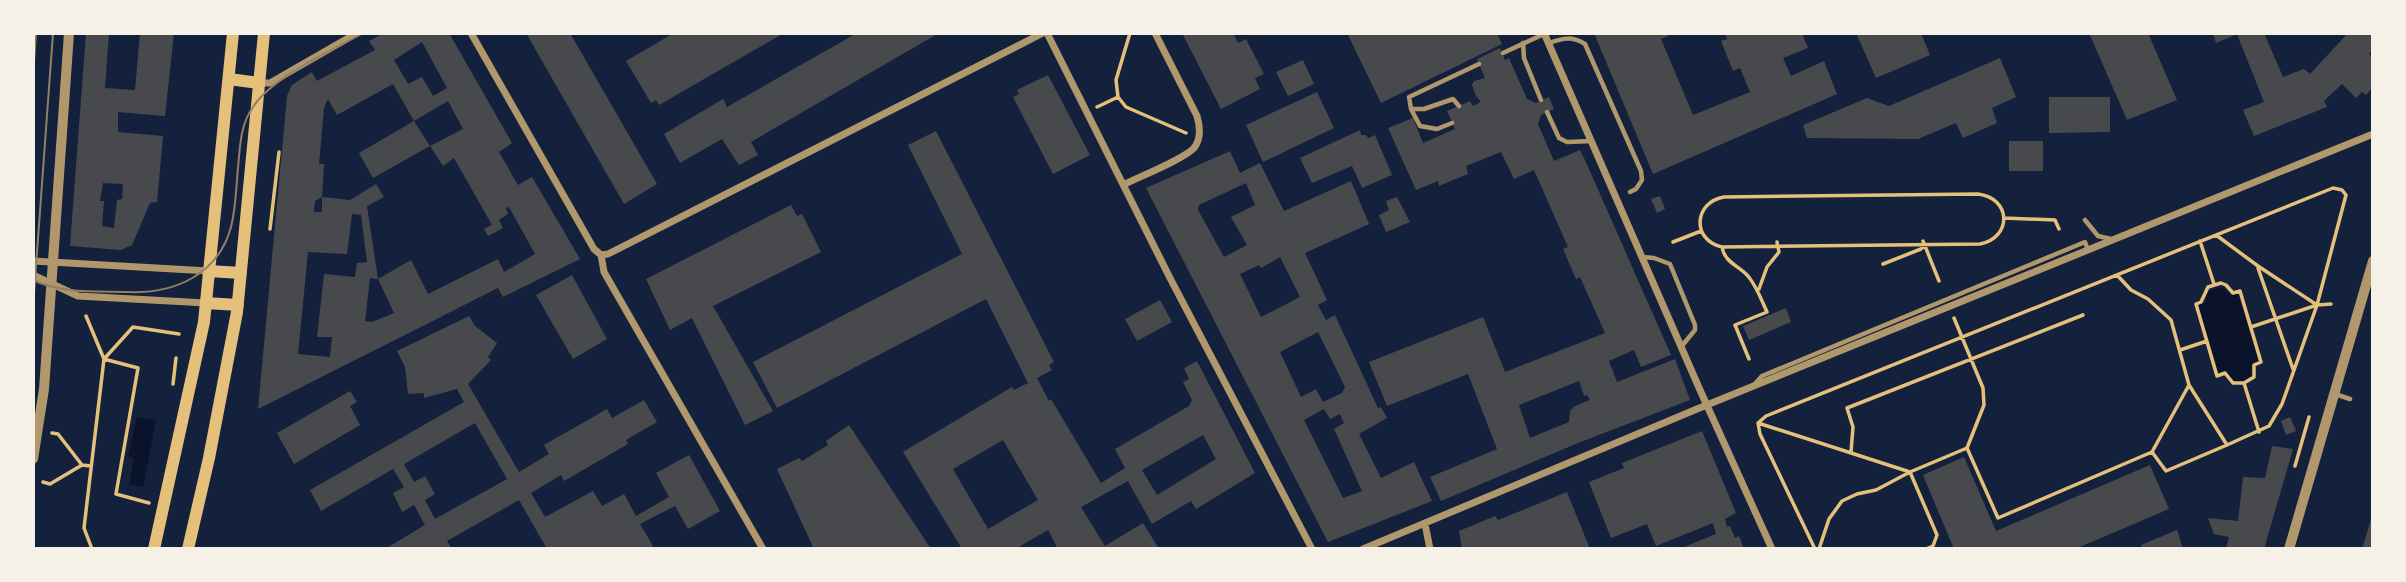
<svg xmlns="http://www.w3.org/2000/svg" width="2406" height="582" font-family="Arial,sans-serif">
	<rect width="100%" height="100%" fill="#14213d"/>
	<path fill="#0b132b" d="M2222,287L2232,295L2238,293L2259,362L2252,364L2251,378C2240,384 2232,383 2226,371L2218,374L2198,305L2205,303L2208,291Z
		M137,417L156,421L143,487L129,484L134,458L128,456Z"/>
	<path fill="#48494c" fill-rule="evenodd" d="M86,33H109L105,88L135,90L140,33H174L165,116L118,112V132L163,136L157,202L150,203L132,245L121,250L70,246ZM103,183L123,184L122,199L117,200L114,228L102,226L104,201H100Z
		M384,33H449L512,143L499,152L518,185L532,177L580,259L503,297L498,288L258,409L287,96L292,85L312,72L317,81L375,50L369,41ZM422,42L447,88L433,96L422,77L408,84L394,60ZM393,84L414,121L448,101L463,129L430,146L443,166L454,158L492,225L484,229L488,236L503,228L499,220L508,214L506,208L509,207L535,254L504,272L498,259L428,294L411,260L378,279L394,313L372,322L365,321L370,278L378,279L367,206L384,197L376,184L350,200L322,197V212H314L315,201L322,197L324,164H319L324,108L328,99L337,115ZM352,214L361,215L367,262L357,263L355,277L324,274L317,337H332L330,357L298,354L308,252L347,254Z
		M526,33H570L657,184L624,204Z
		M674,33H784L659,105L656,100L651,103L626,61Z
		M857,33H939L751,142L758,155L739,165L722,139L680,163L664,134L723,99L727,107Z
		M1182,33H1233L1238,43L1246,39L1264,74L1255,78L1260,89L1221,109Z
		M1347,33H1497L1502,44L1381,103Z
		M1594,33H1674L1661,39L1693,115L1750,92L1740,68L1733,71L1721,41L1727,39L1725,33H1802L1808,48L1783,58L1791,76L1824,61L1837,94L1653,174Z
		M1856,33H1921L1930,55L1876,78Z
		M2089,33H2148L2177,100L2127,120Z
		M2213,33H2264L2283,77L2304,69L2310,74L2348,33H2373V50L2369,54L2373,58V87L2366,95L2362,92L2356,98L2342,84L2324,101L2327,107L2254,136L2243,110L2264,102L2237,34L2216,43Z
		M1500,48L1505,60L1509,58L1527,99L1536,103L1549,97L1554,109L1541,115L1538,124L1554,161L1580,150L1585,160L1671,355L1641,367L1634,350L1609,361L1617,382L1675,359L1690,400L1578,443L1441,501L1430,477L1497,449L1468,374L1387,406L1369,362L1483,317L1505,372L1605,333L1580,277L1576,279L1563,249L1568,247L1534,170L1514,179L1501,152L1466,166L1468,174L1439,186L1438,181L1416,190L1388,128L1413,118L1423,143L1455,129L1447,111L1470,101L1473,106L1481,102L1476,96L1472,85L1474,81L1485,78L1477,59ZM1579,381L1584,396L1587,395L1590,400L1575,406L1570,411L1569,422L1530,438L1519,405Z
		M2000,58L2016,97L1992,108L1997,123L1963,138L1956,123L1918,139L1807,138L1803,125L1867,98L1889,106Z
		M1303,60L1314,84L1288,96L1276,72Z
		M1048,75L1090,155L1053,174L1013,97L1019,94L1017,90Z
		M1317,92L1334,128L1263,162L1246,125Z
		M2049,97H2110V132L2049,133Z
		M414,121L430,146L373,178L359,153Z
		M1360,130L1361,135H1365L1369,138L1375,135L1392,175L1362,188L1352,166L1312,183L1300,158Z
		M936,131L1054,362L1049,365L1052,370L1037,378L1049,401L1051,399L1101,483L1125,468L1115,449L1189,406L1192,400L1183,382L1189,379L1184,368L1197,361L1255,473L1196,509L1191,501L1152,524L1128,481L1081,507L1105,546L1143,523L1159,549H1058L1048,530L1015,549H962L903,452L1012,387L1014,390L1028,383L986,299L777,408L753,362L962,254L908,145ZM1203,435L1216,459L1157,495L1142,470ZM1003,440L1038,500L988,529L953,469Z
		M2009,141H2043V171H2009Z
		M1230,151L1240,173L1260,163L1284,211L1351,181L1369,224L1305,253L1327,300L1318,305L1326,320L1335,315L1378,408L1381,407L1387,418L1359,434L1381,478L1414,462L1432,501L1328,542L1146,188ZM1246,183L1255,205L1231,217L1247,245L1224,257L1198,210L1199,205ZM1280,257L1300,297L1261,317L1240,274L1259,265L1261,268ZM1318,332L1345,387L1342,393L1323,402L1316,389L1301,397L1280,352ZM1324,409L1330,419L1340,414L1344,423L1334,429L1362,491L1343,498L1304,420Z
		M1660,196L1665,209L1657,213L1651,199Z
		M1397,197L1410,222L1386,232L1379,215L1389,210L1386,201Z
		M791,205L797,216L802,214L821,252L713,306L773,411L745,425L692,318L670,330L646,279Z
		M572,275L607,339L573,359L536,295Z
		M1160,300L1172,322L1137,341L1125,319Z
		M1786,308L1791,322L1749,340L1743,326Z
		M469,316L475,326L497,343L488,357L491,360L468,384L519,472L549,454L544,445L607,409L612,418L644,400L657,422L626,440L628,444L564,481L561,475L531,493L545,517L593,491L602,506L624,494L636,516L669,497L656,473L689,455L720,511L688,529L675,506L640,524L653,546L649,549H547L519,500L447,541L452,549H439L438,546L432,549H385L425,525L414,505L402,512L393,493L404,487L393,469L321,511L310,490L464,402L457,389L424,398V393L408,394L405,367L397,351ZM475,423L507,479L435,519L425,500L435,494L425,476L414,482L404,464Z
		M350,391L357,402L350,406L360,425L294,464L277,433Z
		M2290,417L2296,431L2286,435L2281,421Z
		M849,425L931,549H814L777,469L799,458L802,461L828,445L826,441Z
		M1702,431L1736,513L1725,519L1727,527L1730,526L1735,538L1739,536L1744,549H1679L1716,534L1713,523L1656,546L1647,524L1611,538L1589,482L1624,468L1622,463Z
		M2272,446L2293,449L2264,549H2226L2229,537L2214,534L2208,518L2238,521L2243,477L2265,478Z
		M1964,457L1996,531L2150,465L2169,509L2075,549H1954L1923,475Z
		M1567,492L1590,549H1462L1459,531L1495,516L1498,520Z
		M2372,516L2373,549H2362Z
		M2177,530L2183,549H2143L2141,545Z"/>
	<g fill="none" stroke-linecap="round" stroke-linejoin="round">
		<path stroke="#e5c07b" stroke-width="3.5" d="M1118,97L1126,107L1186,133
			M1097,107L1118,97L1116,80L1130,33
			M1978,194C2011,198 2013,237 1980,244L1722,247C1691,240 1694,202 1724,197Z
			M2004,218L2055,220L2059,229
			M270,229L279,152
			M2216,235L2258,266L2317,305
			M1923,241L1939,281
			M2200,241L2214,284
			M1673,242L1701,231
			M1722,247C1725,263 1738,265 1748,276C1757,287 1761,299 1767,312L1735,325L1749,359
			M1883,264L1921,249L1925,244
			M2258,268L2293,369
			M2117,275L2131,290L2148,299L2171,320L2189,385
			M2221,283L2226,285L2233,293L2240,291L2261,362L2254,365V377L2244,383H2233L2225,373L2217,376L2196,304L2201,302L2208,287Z
			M1759,289L1767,267L1779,252L1777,242
			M86,316L104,359L138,368L116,494L149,503
			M1954,318L1983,388L1984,405L1967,448
			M2251,327L2317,305L2331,304
			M2180,350L2207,341
			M2244,383L2259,432
			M173,384L176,358
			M1758,423L1910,472L1937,535L1933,546L1926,549
			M52,433L58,434L82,465
			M1851,452L1853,427L1847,408L2083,315
			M2152,452L2166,471L2227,445
			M2295,466L2309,417
			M43,482L50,484L82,465L91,466
			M92,549L84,528L104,359L133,327L179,334
			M1815,549L1760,434L1758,423L1766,416L2333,188L2342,190L2346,195L2317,305L2282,404L2269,426L2227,445L2189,385L2152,452L1998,518L1967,448L1910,472L1876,490L1857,494L1842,501L1829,519L1819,549"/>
		<path stroke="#b1986c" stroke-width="4.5" d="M1523,43L1524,58L1541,100
			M1549,43C1563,38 1572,36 1585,44L1641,171L1642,180L1636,189L1630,192
			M1503,53L1544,34
			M1411,109H1424L1453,99L1459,106
			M1547,112L1559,138L1567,142L1592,141
			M1452,123L1437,129L1420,126L1411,109L1409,97L1479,64
			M2085,220L2098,236L2111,239
			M1643,257L1654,258L1670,264L1695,325V330L1681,347
			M1754,385L1762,376L2085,242L2088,250
			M2335,394L2350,399"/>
		<path stroke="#b1986c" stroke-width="7" d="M471,33L594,249L601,255L604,272L763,549
			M1047,33L1170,278L1312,549
			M1544,33L1700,390L1772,549
			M259,83H270L357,33
			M1125,184C1141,176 1184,159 1194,148C1201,139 1200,126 1197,116L1155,33
			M601,255L608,254L1043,33
			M33,261L209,271
			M33,275L78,296L206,303
			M1425,524L1430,549
			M1363,549L1697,409L2373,134"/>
		<path stroke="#b1986c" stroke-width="10" d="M33,459L44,389L69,33
			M2289,549L2373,261"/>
		<path stroke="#e5c07b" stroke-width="12" d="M229,79L259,83
			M209,271L241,273
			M206,303L238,305
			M154,549L204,322L233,33
			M188,549L209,458L237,312L264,33"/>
		<path stroke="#918062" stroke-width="2" d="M33,77L36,33
			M33,280C62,294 96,291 128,292C174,294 218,275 231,227C236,208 236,188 238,168C240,147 240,125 253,107C272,77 331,51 363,33
			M33,307L53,33"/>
	</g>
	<rect width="2406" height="582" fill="none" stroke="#f6f1e7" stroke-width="70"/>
</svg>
